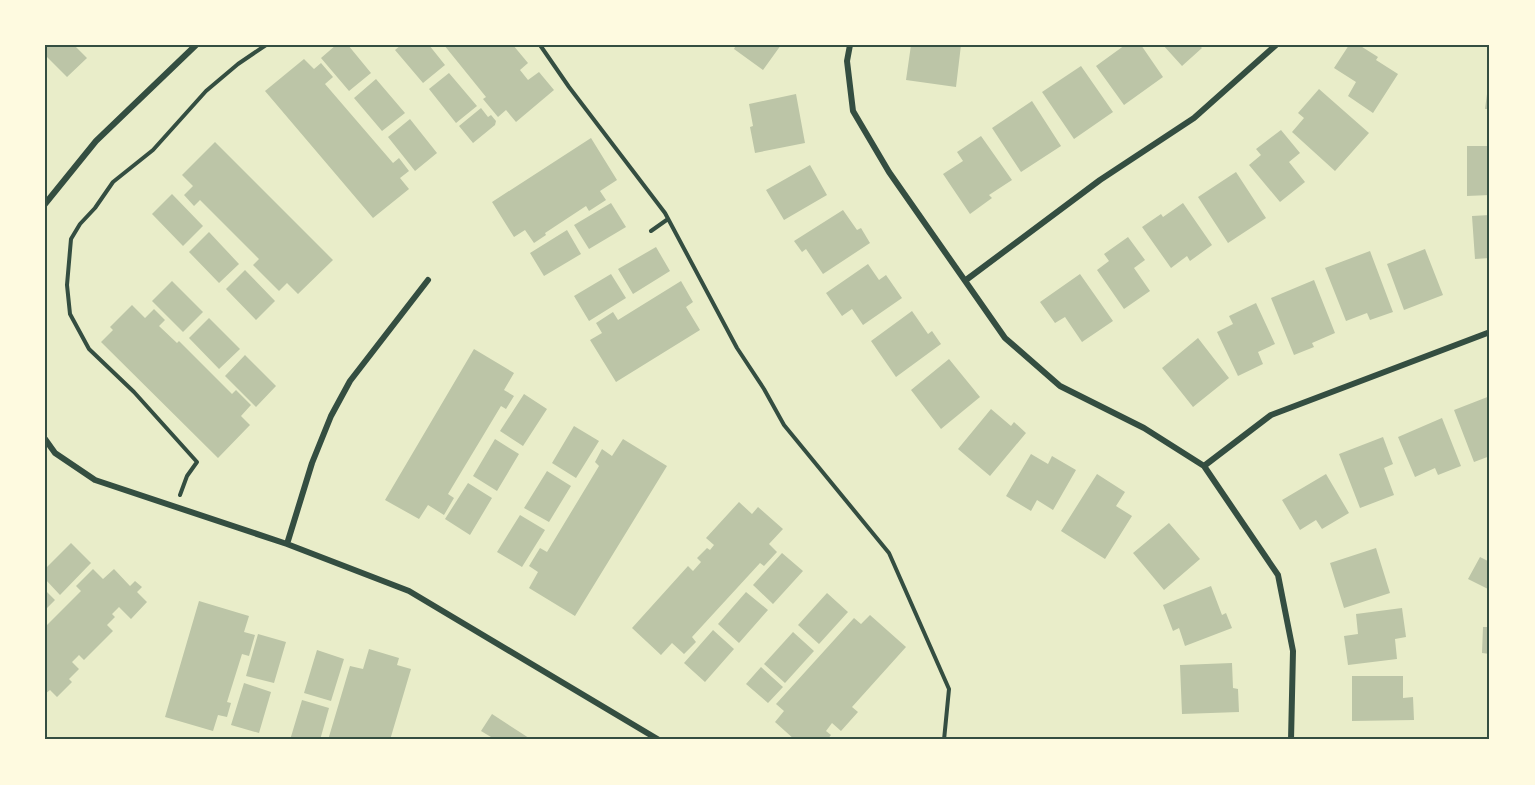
<svg xmlns="http://www.w3.org/2000/svg" width="1535" height="785" font-family="Roboto,sans-serif">
	<rect width="100%" height="100%" fill="#e9edc9"/>
	<path fill="#bcc5a7" d="M45,45H74L87,58L67,77L45,55Z
		M336,45H348L371,73L349,91L321,58Z
		M401,45H429L445,65L423,83L395,50Z
		M444,45H513L528,63L520,70L528,80L539,72L554,90L516,122L506,110L498,117L483,99L486,97Z
		M736,45H781L763,70L734,49Z
		M911,45H961L956,87L906,80Z
		M1125,45H1141L1163,77L1124,105L1096,66Z
		M1163,45H1199L1202,48L1182,66Z
		M1349,45H1359L1378,57L1376,60L1398,74L1373,113L1348,96L1356,82L1334,68Z
		M304,59L314,69L321,63L333,77L325,84L393,163L399,158L409,171L400,178L409,189L373,218L265,91Z
		M1081,66L1113,112L1074,139L1042,92Z
		M449,73L477,106L456,123L429,89Z
		M376,79L405,113L382,131L354,98Z
		M1489,79H1490V109H1485Z
		M1319,89L1369,133L1335,171L1292,132L1304,118L1298,113Z
		M796,94L805,143L755,153L750,127L753,126L749,104Z
		M1032,101L1061,146L1021,172L992,128Z
		M481,108L488,117L491,115L496,121L495,125L473,143L459,126Z
		M410,119L437,153L415,171L388,137Z
		M1281,130L1300,153L1289,162L1305,182L1280,202L1249,165L1261,155L1256,149Z
		M981,136L1012,180L989,195L992,198L970,214L943,174L963,161L957,152Z
		M591,138L617,180L600,191L606,200L589,211L586,206L545,233L546,235L534,243L525,230L514,237L492,202Z
		M215,142L333,260L298,294L287,283L279,291L253,265L259,259L200,200L194,206L184,195L193,186L182,175Z
		M1467,146H1490V195L1467,196Z
		M810,165L827,195L784,220L766,190Z
		M1236,172L1266,218L1228,243L1198,197Z
		M172,194L203,226L183,246L152,214Z
		M611,203L626,227L589,249L574,225Z
		M1183,203L1212,245L1190,261L1187,256L1171,268L1142,227L1161,214L1163,217Z
		M843,210L857,230L861,228L870,243L823,274L806,249L802,252L794,241Z
		M1490,215V258L1475,259L1472,216Z
		M567,230L581,254L544,276L530,253Z
		M209,232L239,264L219,283L189,252Z
		M1128,237L1145,260L1134,268L1150,291L1124,309L1097,270L1109,261L1104,254Z
		M656,247L670,271L633,294L618,269Z
		M1425,249L1443,295L1404,310L1387,264Z
		M1370,251L1393,312L1370,320L1367,313L1346,321L1325,268Z
		M868,264L879,280L886,275L902,298L863,325L852,309L842,316L826,293Z
		M245,270L275,301L256,320L226,289Z
		M611,274L626,298L589,321L574,296Z
		M1080,274L1113,321L1082,342L1065,317L1055,323L1040,302Z
		M1314,280L1335,333L1312,343L1314,347L1294,355L1271,298Z
		M172,281L203,312L183,332L152,301Z
		M681,281L693,302L686,307L700,330L616,382L590,340L602,333L596,323L613,312L618,320Z
		M1256,303L1275,344L1258,352L1263,364L1238,376L1217,332L1233,324L1229,316Z
		M132,305L145,318L154,309L165,320L159,326L177,343L179,341L232,394L236,390L251,405L241,416L250,425L218,458L101,342L113,330L110,327Z
		M912,311L928,334L932,331L941,344L896,377L871,341Z
		M209,318L240,349L219,369L189,338Z
		M1198,338L1229,378L1193,407L1162,368Z
		M474,349L514,373L504,390L514,396L506,409L501,406L448,494L454,498L444,515L428,505L419,519L385,500Z
		M245,355L276,386L256,407L225,376Z
		M949,359L980,397L941,429L911,390Z
		M524,394L547,409L523,446L500,431Z
		M1490,396V456L1474,462L1454,410Z
		M991,409L1011,426L1014,422L1026,433L990,476L958,449Z
		M1442,418L1461,466L1438,475L1435,468L1415,477L1398,437Z
		M574,426L599,441L576,478L552,463Z
		M1383,437L1393,464L1384,468L1394,495L1360,508L1339,454Z
		M495,439L519,454L497,491L473,476Z
		M623,439L667,466L575,616L529,588L538,572L529,566L540,548L547,552L599,466L595,462L602,449L612,456Z
		M1031,454L1048,464L1052,456L1076,470L1053,510L1037,500L1031,511L1006,496Z
		M547,471L571,486L549,522L524,508Z
		M1097,474L1125,492L1116,506L1132,516L1105,559L1061,531Z
		M1326,474L1349,513L1322,529L1316,520L1300,530L1282,500Z
		M468,483L492,498L470,535L445,519Z
		M739,502L752,514L758,507L783,529L769,544L777,552L764,566L760,563L692,637L696,642L684,654L672,643L661,655L632,628L688,566L693,571L701,562L697,558L707,548L710,550L714,545L706,538Z
		M520,515L545,530L522,567L497,552Z
		M1169,523L1200,559L1164,590L1133,553Z
		M71,543L91,563L60,595L45,579V569Z
		M1376,548L1390,593L1344,608L1330,563Z
		M782,553L803,571L773,604L753,585Z
		M1480,557L1490,562V590L1468,579Z
		M93,569L103,579L114,569L130,586L135,581L142,587L137,592L147,602L131,619L119,607L112,614L115,617L107,625L113,631L84,660L79,655L72,662L79,669L69,679L72,682L57,697L50,690L45,694V627L81,591L76,586Z
		M1211,586L1222,615L1226,613L1232,628L1185,646L1179,628L1173,631L1163,605Z
		M45,590L55,600L45,610Z
		M746,592L768,610L739,643L718,624Z
		M827,593L848,612L819,644L798,625Z
		M199,601L249,616L244,632L255,635L249,656L242,654L227,702L231,703L227,717L218,715L213,731L165,717Z
		M1402,608L1406,637L1395,639L1397,659L1348,665L1344,636L1358,634L1356,614Z
		M870,615L906,647L852,707L858,712L841,731L832,723L826,731L831,735L827,740H795L775,722L784,711L776,704L854,618L861,624Z
		M1483,627H1490V654L1482,653Z
		M713,630L734,649L705,682L684,663Z
		M793,632L814,651L785,683L764,664Z
		M258,634L286,642L274,683L246,676Z
		M369,649L399,658L397,665L411,669L390,740H328L350,666L363,669Z
		M317,650L344,659L331,701L304,693Z
		M1232,663L1233,688L1238,689L1239,712L1182,714L1180,665Z
		M761,667L783,687L768,703L746,684Z
		M1352,676H1403V698L1413,697L1414,720L1352,721Z
		M244,683L271,692L259,733L231,725Z
		M302,700L329,708L320,740H290Z
		M492,714L532,740H496L481,731Z"/>
	<g fill="none" stroke-linecap="round" stroke-linejoin="round">
		<path stroke="#344e41" stroke-width="4" d="M540,45L569,87L665,213L737,348L764,389L784,425L889,553L949,689L944,740
			M651,231L668,219
			M180,495L187,476L197,462L134,392L89,349L70,314L67,285L71,239L80,224L95,208L113,182L153,150L206,91L238,64L266,45"/>
		<path stroke="#344e41" stroke-width="6" d="M850,45L847,61L853,111L889,172L1005,338L1060,386L1144,428L1204,466L1278,575L1293,651L1291,740
			M45,204L96,141L196,45
			M966,280L1100,180L1194,118L1276,45
			M45,439L55,453L95,480L287,544L409,591L659,740
			M1204,466L1271,415L1490,332
			M287,544L312,463L331,416L350,381L428,280"/>
	</g>
	<rect width="1535" height="785" fill="none" stroke="#fefae0" stroke-width="93"/>
	<rect x="46" y="46" width="1442" height="692" fill="none" stroke="#344e41" stroke-width="2"/>
</svg>
